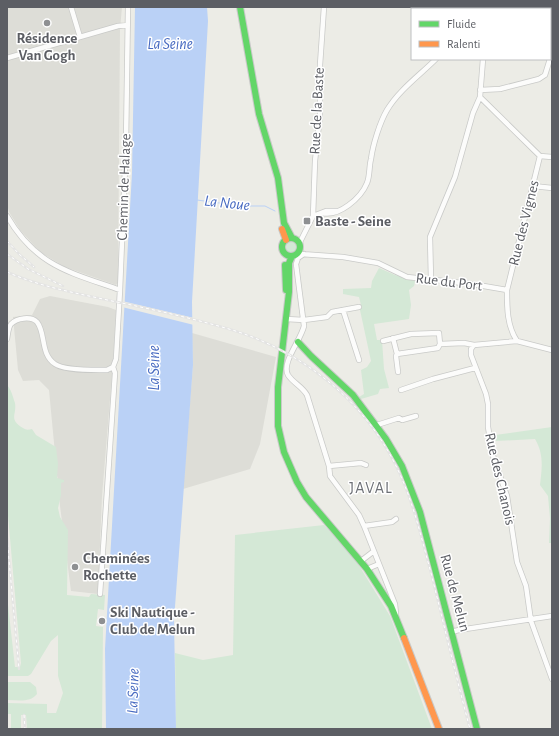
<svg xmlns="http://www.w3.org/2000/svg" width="559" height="736" font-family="'Alegreya Sans',sans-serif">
	<rect width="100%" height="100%" fill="#ecece6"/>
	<path fill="#ddddd7" d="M7,7H122L120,29L118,283L116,285L65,267L40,252L20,230L9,212L7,204Z
		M50,296L108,307L116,310L113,363L102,496L98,594L71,591L60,506L49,390L39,380L23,381L18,370L13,317L32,315L40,299Z
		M192,333L276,357L260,444L250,469L183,489L193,365Z"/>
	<path fill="#d4e8d6" d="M285 247a6 6 0 1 1 12 0a6 6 0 1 1-12 0Z
		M379,268L395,275L415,281L414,286L409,290L411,305L409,319L374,324L377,340H382L384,369L389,388L380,389L378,394L361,399L359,397L364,394L361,370L367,367L371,361L360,310L361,305L359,297L343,294V289L371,288L372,281Z
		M7,385C11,389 13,397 15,403C17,415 8,419 23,428C26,430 28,430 32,429L36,435L56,447L58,464L57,478L64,480V482L61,483V495L58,508L60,517L68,530L67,595L89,597L91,594L105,595L104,610L98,609L96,626L103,627L102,729H27L26,715H21V729H11V714H7V703L47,704V713H56L63,693L58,676V635L51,641L31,674L28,676H7V596L15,667H20L21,663L7,504Z
		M552,427V543H549L550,518L548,496L540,485C542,468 544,454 535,439L496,441L495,435Z
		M324,525L355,559L390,616L432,729H176L175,653L203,660L233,655L235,535Z
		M7,682H30L36,687L37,694C30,703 18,700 7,700Z"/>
	<path fill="#bad1f6" d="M135,7H207L208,21L192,302L193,365L174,620L176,729H106L105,649L132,173Z"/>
	<path fill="#ecece6" d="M122,301L194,318V325L122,307Z"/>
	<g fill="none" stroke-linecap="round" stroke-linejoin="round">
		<path stroke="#bad1f6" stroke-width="1" d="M197,200L241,206H265L275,211"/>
		<g stroke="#c9cac8" stroke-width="6">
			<path id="street" d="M71,7L80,37
				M427,7L428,9
				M490,7L491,9
				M544,7V9
				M482,9L483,7
				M550,10H552
				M7,58L118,26L128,25
				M483,59L480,97L540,156
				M480,90L500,89L539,79L545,75L550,59
				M540,156L552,157
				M533,186L552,188
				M322,213C339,217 361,198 367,183C370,176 369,166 371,159C373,144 380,122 387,110C399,90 420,75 436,59
				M7,216C36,266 69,272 120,290
				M313,216L315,161L320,115V65L324,7
				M313,216L326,211H337
				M299,244L313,216
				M304,254L298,258L296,264L304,326C301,340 281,363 288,375C293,383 302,386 307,395L329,466L330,476L359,515L364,526L395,604L396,614
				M295,255L301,254L343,257L378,263L407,277L472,284L507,290C507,308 507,326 517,341L552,350
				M431,280L430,237L455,177L473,113L480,97
				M507,290L540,156
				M343,310L359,360
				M286,319L304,320L327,317L332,312L359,307
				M393,338L397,354L438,348L440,344
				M7,339C8,334 8,328 11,324C17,318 31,316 37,322C46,333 40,354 55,364C65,371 95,370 107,370L113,367
				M383,341L411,334L439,333L440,344L464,343L474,345
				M517,341L474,345L471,349V355L486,394L488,404V427L493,456L507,496L517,562L526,586L531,621L552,679
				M397,354L396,356L398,372
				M113,367L116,359L120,290L126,143L128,7
				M401,390L433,379L475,368
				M377,425L399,418L402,420L416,416
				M329,466L361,463L366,465
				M364,526L392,522L396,519
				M361,561L374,551
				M367,569L379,564
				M100,594L115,373L113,367
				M451,632L459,630L552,616"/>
		</g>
		<g stroke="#c9c9c8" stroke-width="8">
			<path id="fast" d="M240,7L259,114L278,178L284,223L292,238
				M282 247a9 9 0 1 1 18 0a9 9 0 1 1-18 0Z
				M292,256L289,263V292L278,387V426L284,452L297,482L306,497L367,569L391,606L404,638
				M285,265L286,290
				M298,342L311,356L353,395L386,439L402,466L420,512L477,729"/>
		</g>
		<g stroke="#c9c9c8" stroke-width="8">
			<path id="slow" d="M282,229L286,240
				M404,638L439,729"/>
		</g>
		<use href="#street" stroke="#fcfcfb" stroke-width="4.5"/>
		<use href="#fast" stroke="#63d668" stroke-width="6"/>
		<use href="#slow" stroke="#ff974d" stroke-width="6"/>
		<g stroke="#e4e4e3" stroke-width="2.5">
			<path id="rail" d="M7,241L19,254L34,267
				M7,254L28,269L63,286
				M7,272C41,287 76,293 112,301C151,309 191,318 229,329C300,350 363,399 396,466C413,500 421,537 431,573C444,625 456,677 470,729
				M7,538L19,669
				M24,715L25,729"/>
		</g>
		<use href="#rail" stroke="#fff" stroke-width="1" stroke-dasharray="3" stroke-linecap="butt"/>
	</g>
	<g fill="#8e9092" stroke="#fff" stroke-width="1.5">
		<circle cx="47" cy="23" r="4"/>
		<rect x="303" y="217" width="8" height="8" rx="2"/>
		<circle cx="75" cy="567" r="4"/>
		<circle cx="102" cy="621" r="4"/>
	</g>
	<g text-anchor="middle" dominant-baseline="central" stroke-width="3" stroke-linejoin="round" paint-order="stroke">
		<g font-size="15" font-weight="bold" fill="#5c5e64" stroke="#fff" text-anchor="start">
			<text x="47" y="38" text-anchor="middle">Résidence<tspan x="47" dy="17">Van Gogh</tspan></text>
			<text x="315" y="221">Baste - Seine</text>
			<text x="83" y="558">Cheminées<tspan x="83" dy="17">Rochette</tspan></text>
			<text x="110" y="612">Ski Nautique -<tspan x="110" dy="17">Club de Melun</tspan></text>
		</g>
		<g font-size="15" fill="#5c5e64" stroke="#fff">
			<text transform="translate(317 111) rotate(-87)">Rue de la Baste</text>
			<text transform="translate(124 187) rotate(-88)">Chemin de Halage</text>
			<text transform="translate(524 223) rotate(-76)">Rue des Vignes</text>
			<text transform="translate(449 282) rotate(7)">Rue du Port</text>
			<text transform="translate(500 479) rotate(77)">Rue des Chanois</text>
			<text transform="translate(455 593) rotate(75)">Rue de Melun</text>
		</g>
		<g font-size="16" font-style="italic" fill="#476ac1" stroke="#fff">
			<text x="170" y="44">La Seine</text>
			<text transform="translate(227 203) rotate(6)">La Noue</text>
			<text transform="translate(154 368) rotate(-90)">La Seine</text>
			<text transform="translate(133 691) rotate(-88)">La Seine</text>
		</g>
		<g font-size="16" letter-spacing="1" fill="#6d7076" stroke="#fff">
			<text x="371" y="488">JAVAL</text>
		</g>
	</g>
	<rect width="559" height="736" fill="none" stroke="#5c5e64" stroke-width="16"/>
	<rect x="411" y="8" width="140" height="52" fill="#ffffff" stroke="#bebfc1"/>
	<rect x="419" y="21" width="20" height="6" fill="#63d668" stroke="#bebfc1"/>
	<text x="447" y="28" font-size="12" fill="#5c5e64">Fluide</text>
	<rect x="419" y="41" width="20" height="6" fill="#ff974d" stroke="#bebfc1"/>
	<text x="447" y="48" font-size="12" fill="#5c5e64">Ralenti</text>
</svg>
